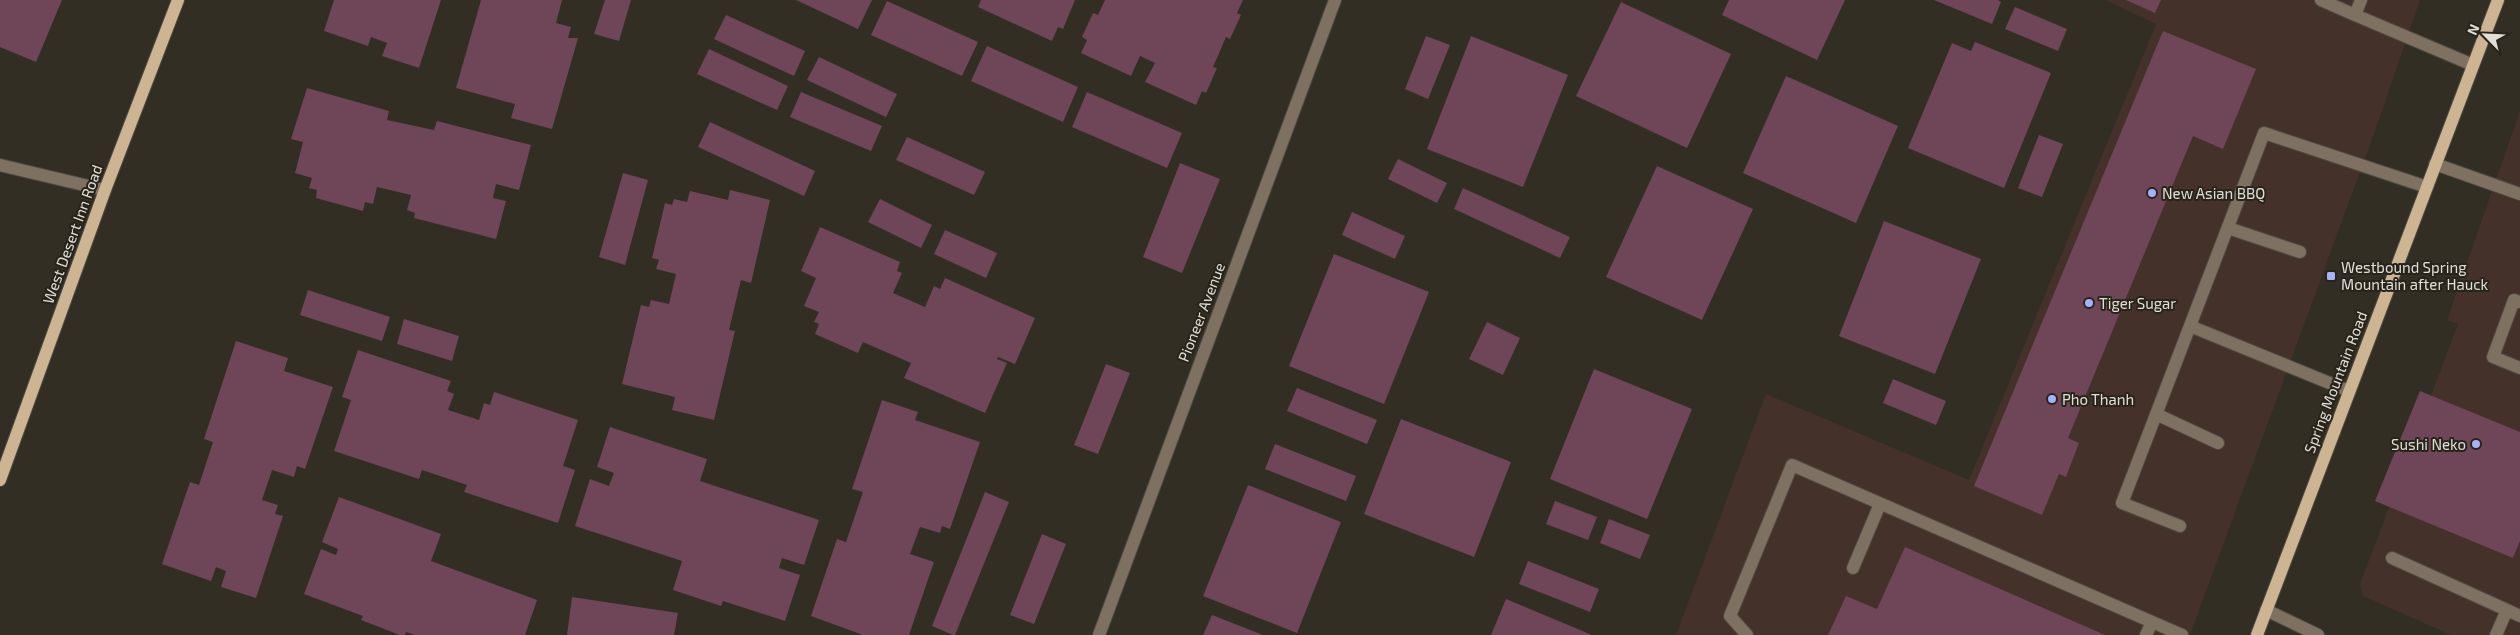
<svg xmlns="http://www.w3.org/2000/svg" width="2520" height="635" font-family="'Exo 2',sans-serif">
	<rect width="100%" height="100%" fill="#322e24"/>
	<path fill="#44312a" d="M2105,0H2420L2375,131L2190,635H1676L1766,394L1969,480L2156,24Z
		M2520,111V635H2451L2363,596L2360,584L2458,324L2447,320Z"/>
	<path fill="#6f4558" d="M0,0H62L36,62L0,47Z
		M334,0H441L419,68L382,56L387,43L371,37L368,46L324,31Z
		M481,0H562L556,23L571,27L568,38H578L552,129L511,118L515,104L456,88Z
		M605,0H631L619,41L594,34Z
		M796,0H872L858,29Z
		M981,0H1075L1063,29L1058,27L1052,41L978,7Z
		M1105,0H1243L1237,13L1241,15L1230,39L1226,37L1213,67L1217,68L1206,93L1202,91L1196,105L1145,82L1155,63L1140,56L1131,76L1081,53L1087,40L1082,37L1093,13L1098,15Z
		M1729,0H1845L1817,60L1722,15Z
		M1934,0H1998L2001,2L1992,24Z
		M2126,0H2161L2155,13Z
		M887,1L978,42L962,76L871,35Z
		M1621,2L1731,54L1687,148L1576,96Z
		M2015,7L2067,29L2058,51L2005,29Z
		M726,15L805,51L794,76L714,39Z
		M2163,31L2256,69L2223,149L2193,136L2068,438L2079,443L2066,477L2059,474L2042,515L1974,486Z
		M1426,36L1450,45L1428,99L1405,89Z
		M1471,36L1568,75L1523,187L1427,149Z
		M1975,42L2051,73L2004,188L1908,148L1952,43L1971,51Z
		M987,46L1078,87L1063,122L971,81Z
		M709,49L788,86L777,110L697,74Z
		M819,57L897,94L886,117L807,80Z
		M1786,76L1898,126L1856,223L1743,173Z
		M307,88L389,111L387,120L434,130L437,121L531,145L519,190L496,184L493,198L506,201L496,239L414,218L415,213L407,210L411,195L377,187L373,204L365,202L363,211L316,198L317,190L309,188L312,178L295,173L303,142L291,139Z
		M801,92L882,126L871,151L790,117Z
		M1087,92L1182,133L1167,168L1072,127Z
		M710,122L815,171L804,196L698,147Z
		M2039,135L2063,144L2042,197L2018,188Z
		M907,137L985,172L974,195L896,160Z
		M1398,159L1447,183L1437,203L1388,179Z
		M1180,163L1220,179L1182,273L1143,257Z
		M1657,166L1753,209L1702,320L1606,277Z
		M623,173L648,180L625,265L599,257Z
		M1463,188L1570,237L1560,258L1454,209Z
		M730,190L770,200L751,283L741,280L729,330L735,331L714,420L672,410L675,397L622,384L641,305L649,307L651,300L669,304L676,274L656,269L659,260L652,258L665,203L672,205L674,199L687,202L690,191L728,200Z
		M880,199L932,225L921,248L868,222Z
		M1352,212L1405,236L1395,259L1342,235Z
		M1884,221L1981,259L1935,374L1839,336Z
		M820,227L900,262L897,271L902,273L893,293L925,307L934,286L940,289L945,278L1035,318L1015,364L998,357L997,359L1007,363L985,413L904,378L911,363L863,342L858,353L815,334L819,324L814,322L819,312L804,306L816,278L801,271Z
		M945,230L997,253L986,278L934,254Z
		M1334,254L1429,292L1384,404L1289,366Z
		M308,290L390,317L382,341L300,315Z
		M404,319L459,336L452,361L397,344Z
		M1487,322L1520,338L1503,375L1469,359Z
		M236,341L288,358L284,371L333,387L305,469L297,466L294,477L272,470L262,500L278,505L275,514L283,516L256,598L221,587L226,571L216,567L211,581L162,564L190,482L199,485L213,442L204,439Z
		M358,350L451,381L447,391L454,394L448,410L479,420L484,403L490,405L494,392L578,420L563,466L575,470L558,523L464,492L467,485L422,470L419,479L334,451L351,400L342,397Z
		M1106,364L1130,373L1098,454L1074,445Z
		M1594,369L1692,409L1647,519L1550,479Z
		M1893,379L1946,401L1936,425L1883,403Z
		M1297,388L1377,420L1367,444L1287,411Z
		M2420,391L2520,432V541L2513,558L2375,501Z
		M882,400L918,412L915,420L980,442L950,529L942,526L940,533L920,527L910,554L934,562L909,635H863L811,616L837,539L846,542L863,492L852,489Z
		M1401,419L1511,462L1474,557L1364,514Z
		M610,427L707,459L700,481L819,520L804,565L782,558L779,568L800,575L785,621L723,601L721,606L673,590L682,561L575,526L590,479L609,486L614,473L597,467Z
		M1275,444L1356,476L1346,501L1265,469Z
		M1248,485L1341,522L1297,633L1203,596Z
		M985,492L1009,502L955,635H953L932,626Z
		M339,497L441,534L431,561L537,600L525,635H415L406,632L405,635H400L361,620L363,616L304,594L321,549L336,555L338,549L322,542Z
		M1555,501L1597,517L1588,540L1546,524Z
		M1609,519L1650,535L1640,559L1600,543Z
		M1042,534L1066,544L1034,624L1010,615Z
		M1905,547L2105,635H1828L1846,596L1877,609Z
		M1528,561L1599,589L1590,612L1519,584Z
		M572,597L678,613L674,635H567Z
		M1506,599L1592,635H1491Z
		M1212,615L1263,635H1203Z"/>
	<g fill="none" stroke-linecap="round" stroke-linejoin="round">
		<g stroke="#4e4a41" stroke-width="14">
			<path id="minor" d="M2321,0L2355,15
				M2361,0L2355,15L2473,65
				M2435,164L2520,194
				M0,165L105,190
				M2228,228L2300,252
				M2520,302L2514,300L2493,357L2520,368
				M2190,326L2349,391
				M2156,414L2218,443
				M2180,526L2122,503L2264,133L2427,187
				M2392,558L2507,610
				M1853,568L1880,504
				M2266,610L2318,635
				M1099,635L1335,0
				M1747,635L1730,616L1792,465L2182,635
				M2146,635L2152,622
				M2496,635L2507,610L2520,616"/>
		</g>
		<g stroke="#4e4a41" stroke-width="14">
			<path id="major" d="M0,480L105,190L178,0
				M2257,635L2498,0"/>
		</g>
		<use href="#minor" stroke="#7e7161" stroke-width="12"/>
		<use href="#major" stroke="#cdb492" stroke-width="12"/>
	</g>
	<g fill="#a4b2fc" stroke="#28241a" stroke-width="2">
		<circle cx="2152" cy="193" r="5"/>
		<rect x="2326" y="271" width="10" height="10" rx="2.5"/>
		<circle cx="2089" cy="303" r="5"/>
		<circle cx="2052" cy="399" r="5"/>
		<circle cx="2476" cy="444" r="5"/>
	</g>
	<g text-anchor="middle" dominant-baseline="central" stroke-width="4" stroke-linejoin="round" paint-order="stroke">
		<g font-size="15" fill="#e0ded7" stroke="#28241a" text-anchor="start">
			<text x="2162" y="193">New Asian BBQ</text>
			<text x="2341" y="267">Westbound Spring<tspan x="2341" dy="17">Mountain after Hauck</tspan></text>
			<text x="2099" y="303">Tiger Sugar</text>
			<text x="2062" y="399">Pho Thanh</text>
			<text x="2466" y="444" text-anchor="end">Sushi Neko</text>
		</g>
		<g font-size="15" fill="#e0ded7" stroke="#28241a">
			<text transform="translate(72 234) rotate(-70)">West Desert Inn Road</text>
			<text transform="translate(1201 312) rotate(-69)">Pioneer Avenue</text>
			<text transform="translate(2335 382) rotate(-69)">Spring Mountain Road</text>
		</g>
	</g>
	<g transform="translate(2485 35) rotate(294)" stroke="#28241a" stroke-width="4" paint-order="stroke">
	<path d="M0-4L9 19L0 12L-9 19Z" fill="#e0ded7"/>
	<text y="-8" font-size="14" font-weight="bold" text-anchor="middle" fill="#e0ded7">N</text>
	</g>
</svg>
